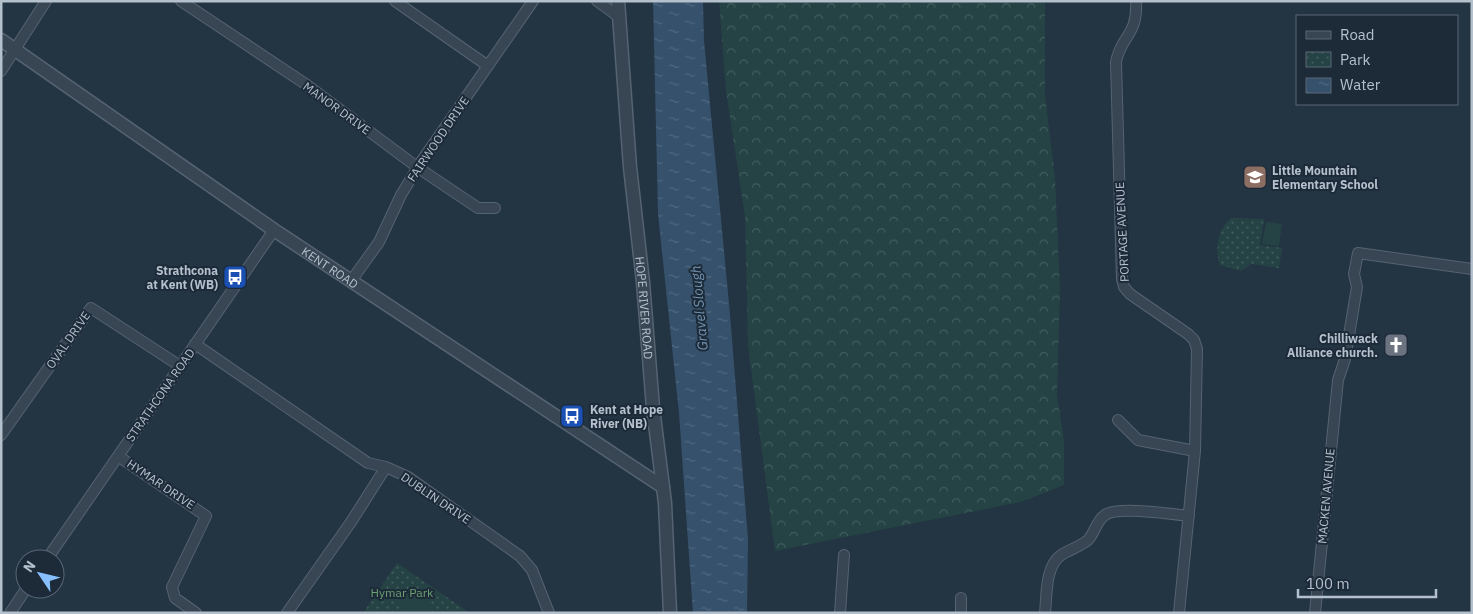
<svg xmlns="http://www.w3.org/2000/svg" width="1473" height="614" font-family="'IBM Plex Sans',sans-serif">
	<defs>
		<pattern id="forest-crowns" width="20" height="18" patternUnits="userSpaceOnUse" patternTransform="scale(1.25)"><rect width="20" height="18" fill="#254344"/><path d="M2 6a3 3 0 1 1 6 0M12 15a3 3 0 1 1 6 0" fill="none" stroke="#425c5e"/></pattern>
		<pattern id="park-dots" width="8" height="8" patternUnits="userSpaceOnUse" patternTransform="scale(1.25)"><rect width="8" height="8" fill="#254344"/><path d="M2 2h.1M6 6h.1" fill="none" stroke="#425c5e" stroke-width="1.8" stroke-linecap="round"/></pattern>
		<pattern id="water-ripples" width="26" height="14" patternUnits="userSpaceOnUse" patternTransform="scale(1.25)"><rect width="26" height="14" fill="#36516c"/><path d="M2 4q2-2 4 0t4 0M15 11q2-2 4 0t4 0" fill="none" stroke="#516880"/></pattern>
	</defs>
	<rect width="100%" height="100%" fill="#233443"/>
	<path fill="url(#forest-crowns)" d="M719,1H1045V96L1055,177L1060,290L1057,395L1064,440V485L1021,502L775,551L748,346L745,217L726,91Z"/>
	<path fill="url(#park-dots)" d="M1231,218L1264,219L1260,245L1282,248L1279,268L1251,264L1241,271L1220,265C1214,250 1218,228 1231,218Z
		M397,563L470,613H363Z"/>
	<path fill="#254344" d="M1266,222L1282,224L1279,246L1262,244Z
		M403,588L430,606L425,613H413L394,600Z"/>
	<path fill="url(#water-ripples)" d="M653,1H703L704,41L730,314L748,539L747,613H693L679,413L658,214Z"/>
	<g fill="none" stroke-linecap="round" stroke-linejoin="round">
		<g stroke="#566370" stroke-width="12">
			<path id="minor" d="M181,1L307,85L417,167L478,208H495
				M395,1L488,66
				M597,1L619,17
				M1136,1C1138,36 1121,35 1116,62L1122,279L1124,287L1130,294L1188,334L1194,340L1197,349L1195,451L1179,613
				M1,71L46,1
				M351,281L379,242L401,195L421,162L533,1
				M195,344L368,463L386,467L408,477L520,556L532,570L549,613
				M1118,420L1138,440L1195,451
				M1,435L91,308L180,366
				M118,456L206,516L172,587L175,598L196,613
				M47,559L274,230
				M10,613L26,589
				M287,613L351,522L386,467
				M840,613L844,555
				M961,613V598
				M1045,613C1047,594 1045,567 1061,555C1069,550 1081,546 1088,540C1095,533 1096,521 1105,515C1117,506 1173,514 1189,516
				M1315,613L1338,380L1345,359L1357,287L1354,274L1358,253L1472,269"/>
		</g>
		<g stroke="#566370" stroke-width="15">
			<g id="tertiary">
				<path id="s1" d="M618,1L630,167L643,282L653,408L665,503L670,613"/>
				<path id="s2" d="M1,40L274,230L663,487"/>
			</g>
		</g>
		<use href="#minor" stroke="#384553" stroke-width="10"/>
		<use href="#tertiary" stroke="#384553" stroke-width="12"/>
	</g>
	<defs>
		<g id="school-square" transform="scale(1.25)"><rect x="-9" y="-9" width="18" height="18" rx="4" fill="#8d6e63" stroke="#1d2a38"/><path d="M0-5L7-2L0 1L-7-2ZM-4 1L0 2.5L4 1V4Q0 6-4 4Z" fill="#fff"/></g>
		<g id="bus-square" transform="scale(1.25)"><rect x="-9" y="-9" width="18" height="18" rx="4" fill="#1a4fb4" stroke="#1d2a38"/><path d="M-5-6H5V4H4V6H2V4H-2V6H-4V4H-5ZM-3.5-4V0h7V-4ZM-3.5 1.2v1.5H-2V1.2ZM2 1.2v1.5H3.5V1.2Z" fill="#fff"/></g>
		<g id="church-square" transform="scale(1.25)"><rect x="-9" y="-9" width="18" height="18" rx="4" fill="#6b7280" stroke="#1d2a38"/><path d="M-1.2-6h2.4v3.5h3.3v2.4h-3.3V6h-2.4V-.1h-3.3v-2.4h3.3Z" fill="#fff"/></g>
	</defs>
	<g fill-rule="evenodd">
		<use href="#school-square" x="1255" y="177"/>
		<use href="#bus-square" x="235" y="277"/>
		<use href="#church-square" x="1396" y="345"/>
		<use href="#bus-square" x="572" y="416"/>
	</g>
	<g text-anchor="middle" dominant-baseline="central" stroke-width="4" stroke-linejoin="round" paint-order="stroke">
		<g font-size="12" fill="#b5c0cd" stroke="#1d2a38">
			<text transform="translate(337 108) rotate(36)">MANOR DRIVE</text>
			<text transform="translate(438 139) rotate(-56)">FAIRWOOD DRIVE</text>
			<text transform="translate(1122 232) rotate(-93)">PORTAGE AVENUE</text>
			<text stroke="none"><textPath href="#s2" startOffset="400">KENT ROAD</textPath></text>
			<text stroke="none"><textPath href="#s1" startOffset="308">HOPE RIVER ROAD</textPath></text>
			<text transform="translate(68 340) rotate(-55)">OVAL DRIVE</text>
			<text transform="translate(160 395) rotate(-55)">STRATHCONA ROAD</text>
			<text transform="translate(161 484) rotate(34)">HYMAR DRIVE</text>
			<text transform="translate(1326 496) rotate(-85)">MACKEN AVENUE</text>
			<text transform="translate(436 498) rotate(34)">DUBLIN DRIVE</text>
		</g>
		<g font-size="12" font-weight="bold" fill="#b5c0cd" stroke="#1d2a38" text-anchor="start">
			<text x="1272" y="170">Little Mountain<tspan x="1272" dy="14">Elementary School</tspan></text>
			<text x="218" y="270" text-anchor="end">Strathcona<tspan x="218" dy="14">at Kent (WB)</tspan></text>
			<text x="1378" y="338" text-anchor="end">Chilliwack<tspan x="1378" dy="14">Alliance church.</tspan></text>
			<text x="590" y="409">Kent at Hope<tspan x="590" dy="14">River (NB)</tspan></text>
		</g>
		<g font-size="12" fill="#6aa072" stroke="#1d2a38">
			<text x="402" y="592">Hymar Park</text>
		</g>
		<g font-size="14" font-style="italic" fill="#7294b3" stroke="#1d2a38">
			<text transform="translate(699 308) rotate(-95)">Gravel Slough</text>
		</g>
	</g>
	<rect width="1473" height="614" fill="none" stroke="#b5c0cd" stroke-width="5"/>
	<rect x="1296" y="15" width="162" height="90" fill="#1d2a38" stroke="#5a6674"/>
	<rect x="1306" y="31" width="25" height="8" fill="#384553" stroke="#5a6674"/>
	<text x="1340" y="40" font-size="15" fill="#b5c0cd">Road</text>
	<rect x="1306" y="52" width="25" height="15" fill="url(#park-dots)" stroke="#5a6674"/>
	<text x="1340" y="65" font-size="15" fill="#b5c0cd">Park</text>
	<rect x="1306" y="78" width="25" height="15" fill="url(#water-ripples)" stroke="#5a6674"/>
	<text x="1340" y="90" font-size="15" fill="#b5c0cd">Water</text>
	<g transform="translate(40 574) rotate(305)"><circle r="24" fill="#1d2a38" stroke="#5a6674"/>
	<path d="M0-4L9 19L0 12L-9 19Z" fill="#88c0ff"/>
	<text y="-8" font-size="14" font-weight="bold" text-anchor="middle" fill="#b5c0cd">N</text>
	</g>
	<path d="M1298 589v8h138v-8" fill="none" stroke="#b5c0cd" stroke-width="2.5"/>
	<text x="1306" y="589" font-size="15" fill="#b5c0cd" stroke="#1d2a38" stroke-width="4" paint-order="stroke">100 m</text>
</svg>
